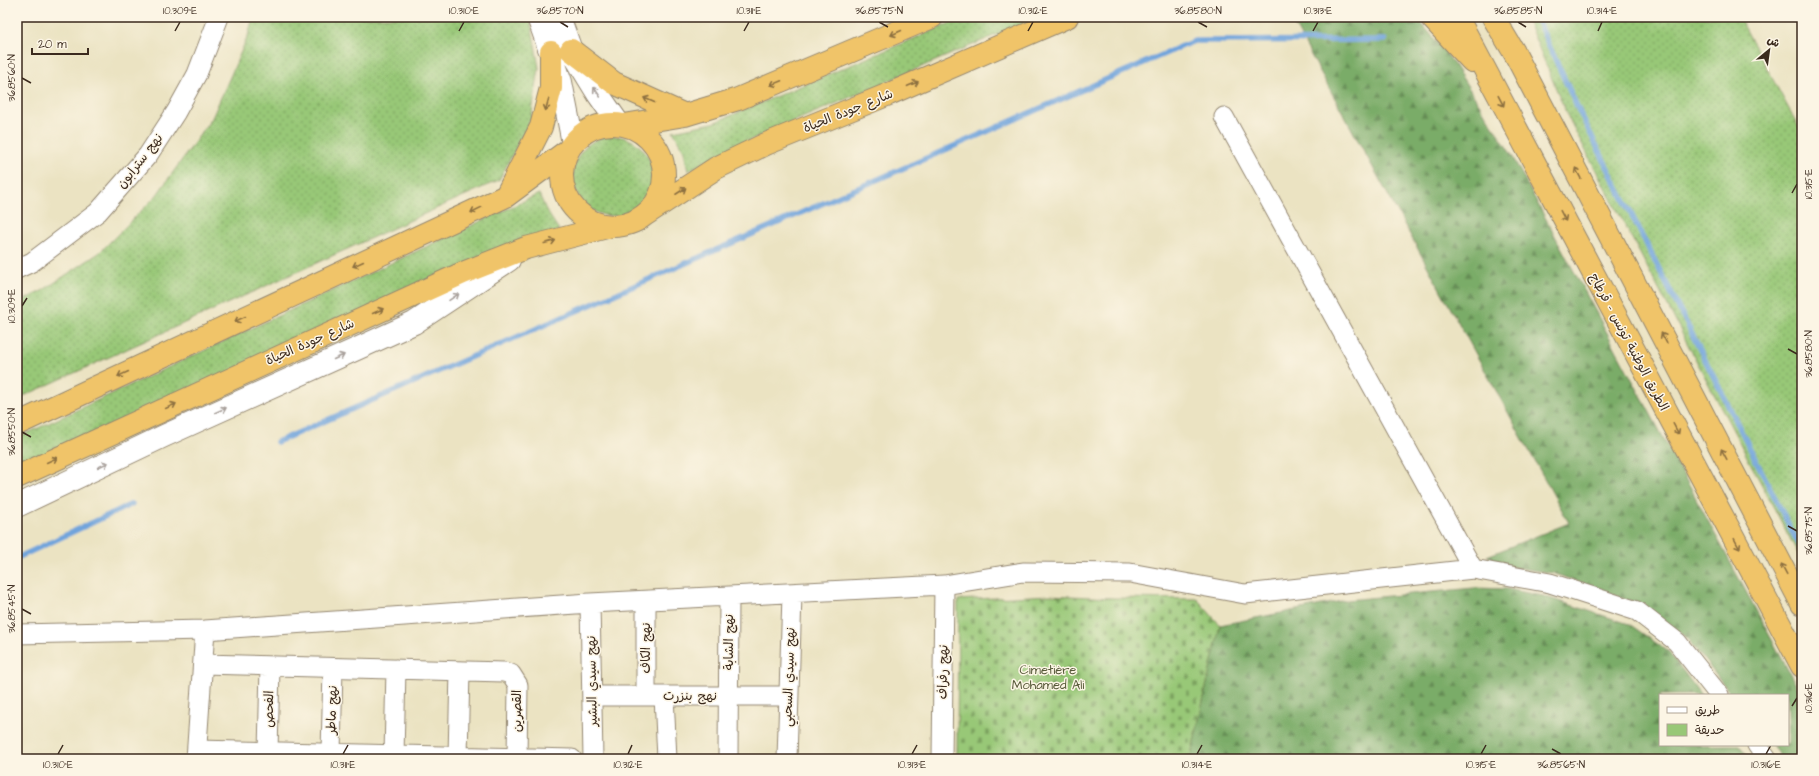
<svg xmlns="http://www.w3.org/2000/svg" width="1819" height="776" font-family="'Architects Daughter','Playpen Sans Arabic',sans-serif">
	<defs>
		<pattern id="green-dots" width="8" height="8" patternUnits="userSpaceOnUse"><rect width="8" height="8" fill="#98c877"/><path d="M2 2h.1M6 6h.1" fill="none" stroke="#7da361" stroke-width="1.8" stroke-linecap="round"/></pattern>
		<pattern id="forest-firs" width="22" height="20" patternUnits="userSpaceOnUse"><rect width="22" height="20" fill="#7aac68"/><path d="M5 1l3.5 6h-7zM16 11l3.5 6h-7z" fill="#658c55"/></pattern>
		<pattern id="cemetery-stones" width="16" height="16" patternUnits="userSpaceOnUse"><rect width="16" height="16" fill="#98c877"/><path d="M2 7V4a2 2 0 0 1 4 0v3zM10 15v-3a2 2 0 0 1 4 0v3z" fill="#7da361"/></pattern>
	</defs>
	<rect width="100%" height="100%" fill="#fcf5e5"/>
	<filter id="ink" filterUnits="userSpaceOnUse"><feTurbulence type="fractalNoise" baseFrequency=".025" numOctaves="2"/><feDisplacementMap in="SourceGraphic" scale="8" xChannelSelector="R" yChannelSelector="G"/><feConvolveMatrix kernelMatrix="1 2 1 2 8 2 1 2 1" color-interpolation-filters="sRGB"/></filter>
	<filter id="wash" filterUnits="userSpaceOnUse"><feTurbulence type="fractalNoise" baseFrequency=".012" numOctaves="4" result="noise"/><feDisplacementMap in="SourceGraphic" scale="16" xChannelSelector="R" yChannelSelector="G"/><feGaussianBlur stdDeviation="0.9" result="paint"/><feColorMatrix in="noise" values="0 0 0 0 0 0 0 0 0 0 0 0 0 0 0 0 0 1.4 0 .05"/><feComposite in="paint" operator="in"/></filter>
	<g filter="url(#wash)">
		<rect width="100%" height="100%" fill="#ebe3c2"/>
		<path fill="url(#green-dots)" stroke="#6a794a" d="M253,17H530L539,68L531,119L499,180L17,399V303L42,291L99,253L156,196L212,118L248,36Z
			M965,17H1038L722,152L688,171L684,151L673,131L713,123Z
			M1526,17H1739L1802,133V561L1568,117Z
			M573 176a40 40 0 1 1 80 0a40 40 0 1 1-80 0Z
			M539,194L546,210L559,230L17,470V438Z"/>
		<path fill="url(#forest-firs)" stroke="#5a6b43" d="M1290,17H1416L1447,54L1511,154L1802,696V759H1783L1772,745H1788V695H1732L1685,636L1641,605L1553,573L1512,567L1487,556L1569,523Z
			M1474,588L1508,589L1543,596L1629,624L1669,652L1701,695H1660V745H1739L1750,759H1190L1220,625L1347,600Z"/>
		<path fill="url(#cemetery-stones)" stroke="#6a794a" d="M1049,595L1113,598L1197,599L1220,625L1190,759H957L958,600Z"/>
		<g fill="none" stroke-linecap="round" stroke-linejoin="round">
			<path stroke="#71a4dc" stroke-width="5.5" d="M1536,17L1579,111L1802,551
				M277,442L1194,41L1385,40
				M17,558L132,504"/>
		</g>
	</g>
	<g filter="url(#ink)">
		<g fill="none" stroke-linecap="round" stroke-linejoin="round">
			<g stroke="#938670" stroke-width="21">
				<path id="minor" d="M1224,117L1473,569
					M17,269L32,262L98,212L148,155L176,112L197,74L219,17
					M646,601V696
					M590,603L593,759
					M17,634L205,630L590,603L944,585L1023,572L1130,573L1245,594L1473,569L1550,583L1637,611L1677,642L1719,695
					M203,664L504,672L511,674L518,685L517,758
					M592,696H789
					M664,696L667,759
					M1757,745L1767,759
					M197,750L572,759
					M268,752L270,666
					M331,753L333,668
					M394,755L396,669
					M458,756L460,671
					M196,759L205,630
					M728,759L729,597
					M787,759L792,594
					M942,759L944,585"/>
			</g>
			<g stroke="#938670" stroke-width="24">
				<path id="tertiary" d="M538,17L561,82L573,143
					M559,17L571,50L598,94L619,124
					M17,506L164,436L414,323L509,260"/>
			</g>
			<g stroke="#938670" stroke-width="24">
				<path id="trunk" d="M1431,17L1472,61
					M1457,17L1802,666
					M1493,17L1514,52L1802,604
					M571,50L614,83L685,115
					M562 175a51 51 0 1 1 102 0a51 51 0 1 1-102 0Z
					M624,125L685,115L738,99L932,17
					M508,192L541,127L551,88V52
					M637,220L716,168L766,144L889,94L1067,17
					M17,424L506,196L567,151
					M17,477L463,273L526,248L611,226"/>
			</g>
			<use href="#minor" stroke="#fff" stroke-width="19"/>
			<use href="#tertiary" stroke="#fff" stroke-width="22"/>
			<use href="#trunk" stroke="#f0c469" stroke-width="22"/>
		</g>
		<defs><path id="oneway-shaft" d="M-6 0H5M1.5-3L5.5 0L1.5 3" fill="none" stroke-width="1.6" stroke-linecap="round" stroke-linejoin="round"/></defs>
		<g stroke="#8c6f40">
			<use href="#oneway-shaft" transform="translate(896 33) rotate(156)"/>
			<use href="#oneway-shaft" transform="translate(776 83) rotate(158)"/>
			<use href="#oneway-shaft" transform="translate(913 84) rotate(-23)"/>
			<use href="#oneway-shaft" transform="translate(649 100) rotate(-156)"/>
			<use href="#oneway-shaft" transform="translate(1501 101) rotate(62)"/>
			<use href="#oneway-shaft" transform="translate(547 105) rotate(105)"/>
			<use href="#oneway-shaft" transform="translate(1578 173) rotate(-118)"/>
			<use href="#oneway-shaft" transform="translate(681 191) rotate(-33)"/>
			<use href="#oneway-shaft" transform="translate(476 210) rotate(154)"/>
			<use href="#oneway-shaft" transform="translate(1563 216) rotate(62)"/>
			<use href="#oneway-shaft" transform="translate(550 242) rotate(-15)"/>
			<use href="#oneway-shaft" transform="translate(358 264) rotate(155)"/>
			<use href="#oneway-shaft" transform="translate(378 311) rotate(-24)"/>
			<use href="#oneway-shaft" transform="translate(240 319) rotate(155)"/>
			<use href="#oneway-shaft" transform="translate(1664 338) rotate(-118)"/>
			<use href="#oneway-shaft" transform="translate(123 374) rotate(155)"/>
			<use href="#oneway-shaft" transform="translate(171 406) rotate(-25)"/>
			<use href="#oneway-shaft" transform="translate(1676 429) rotate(62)"/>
			<use href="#oneway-shaft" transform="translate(1724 454) rotate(-118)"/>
			<use href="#oneway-shaft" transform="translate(52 460) rotate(-25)"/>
			<use href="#oneway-shaft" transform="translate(1737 544) rotate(62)"/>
			<use href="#oneway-shaft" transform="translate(1784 569) rotate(-118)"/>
		</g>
		<g stroke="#a79f9a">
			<use href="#oneway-shaft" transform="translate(597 92) rotate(-124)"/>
			<use href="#oneway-shaft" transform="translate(454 297) rotate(-34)"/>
			<use href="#oneway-shaft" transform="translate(339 357) rotate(-24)"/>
			<use href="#oneway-shaft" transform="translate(221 410) rotate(-24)"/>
			<use href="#oneway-shaft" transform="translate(103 465) rotate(-25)"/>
		</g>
	</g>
	<path fill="none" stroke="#3b2a1e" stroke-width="1.5" d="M560,22L568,27M879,22L888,27M1198,22L1207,27M1518,22L1526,27M175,31L180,22M459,31L464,22M744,31L749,22M1028,31L1033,22M1313,31L1318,22M1598,31L1602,22M22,78L31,83M1792,193L1797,184M22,306L27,298M1788,349L1797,354M22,432L31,437M1788,526L1797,531M22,609L31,614M1792,706L1797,698M1552,749L1561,754M58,754L63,745M343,754L348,745M628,754L632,745M912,754L917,745M1197,754L1202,745M1481,754L1486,745M1766,754L1771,745"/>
	<g text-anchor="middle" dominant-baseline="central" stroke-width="3" stroke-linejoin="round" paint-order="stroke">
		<g font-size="13" fill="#3b2a1e" stroke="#fcf5e5">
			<text transform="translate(848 111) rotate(-22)">شارع جودة الحياة</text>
			<text transform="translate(140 161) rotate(-52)">نهج سترابون</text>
			<text transform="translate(310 342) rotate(-24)">شارع جودة الحياة</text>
			<text transform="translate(1629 342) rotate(62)">الطريق الوطنية تونس - قرطاج</text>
			<text transform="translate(729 642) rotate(-90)">نهج الشابة</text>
			<text transform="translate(646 648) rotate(-90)">نهج الكاف</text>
			<text transform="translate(943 672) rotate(-89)">نهج رفراف</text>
			<text transform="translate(789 677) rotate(-88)">نهج سيدي السحبي</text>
			<text transform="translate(592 681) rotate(-91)">نهج سيدي البشير</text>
			<text x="690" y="696">نهج بنزرت</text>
			<text transform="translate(269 709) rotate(-89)">الفحص</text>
			<text transform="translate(332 710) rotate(-88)">نهج ماطر</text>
			<text transform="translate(517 711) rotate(-90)">القصرين</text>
		</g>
		<g font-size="13" fill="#575939" stroke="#fcf5e5">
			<text x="1048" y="670">Cimetière<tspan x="1048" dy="15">Mohamed Ali</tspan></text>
		</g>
	</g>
	<rect width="1819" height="776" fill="none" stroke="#fcf5e5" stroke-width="44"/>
	<rect x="1659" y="694" width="130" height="52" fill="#fcf5e5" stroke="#afa495"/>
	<rect x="1667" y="707" width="20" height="6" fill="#ffffff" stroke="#afa495"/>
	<text x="1695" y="714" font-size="12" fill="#3b2a1e">طريق</text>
	<rect x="1667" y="724" width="20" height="12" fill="#98c877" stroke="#afa495"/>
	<text x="1695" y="734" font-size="12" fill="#3b2a1e">حديقة</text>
	<g transform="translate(1769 50) rotate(29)" stroke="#fcf5e5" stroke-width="3" paint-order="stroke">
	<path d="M0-3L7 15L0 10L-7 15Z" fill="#3b2a1e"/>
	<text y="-6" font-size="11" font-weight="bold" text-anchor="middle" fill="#3b2a1e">ش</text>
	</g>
	<path d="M32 48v6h56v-6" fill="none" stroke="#3b2a1e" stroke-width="2"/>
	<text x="38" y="48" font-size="12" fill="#3b2a1e" stroke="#fcf5e5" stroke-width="3" paint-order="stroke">20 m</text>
	<rect x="22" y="22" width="1775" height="732" fill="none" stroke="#3b2a1e" stroke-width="1.5"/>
	<g font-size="10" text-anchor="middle" fill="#3b2a1e">
		<text x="180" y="14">10.309°E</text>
		<text x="464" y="14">10.310°E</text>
		<text x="560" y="14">36.8570°N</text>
		<text x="749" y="14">10.311°E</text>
		<text x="879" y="14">36.8575°N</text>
		<text x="1033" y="14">10.312°E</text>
		<text x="1198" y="14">36.8580°N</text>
		<text x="1318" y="14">10.313°E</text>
		<text x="1518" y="14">36.8585°N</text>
		<text x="1602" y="14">10.314°E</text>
		<text transform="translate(11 78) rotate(-90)" y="4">36.8560°N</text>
		<text transform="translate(1808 184) rotate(-90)" y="4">10.315°E</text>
		<text transform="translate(11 306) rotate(-90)" y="4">10.309°E</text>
		<text transform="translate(1808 354) rotate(-90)" y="4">36.8580°N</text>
		<text transform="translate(11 432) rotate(-90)" y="4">36.8550°N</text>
		<text transform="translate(1808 531) rotate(-90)" y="4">36.8575°N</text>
		<text transform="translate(11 609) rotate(-90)" y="4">36.8545°N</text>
		<text transform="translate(1808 698) rotate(-90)" y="4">10.316°E</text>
		<text x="58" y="768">10.310°E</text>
		<text x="343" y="768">10.311°E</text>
		<text x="628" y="768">10.312°E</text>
		<text x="912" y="768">10.313°E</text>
		<text x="1197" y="768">10.314°E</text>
		<text x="1481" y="768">10.315°E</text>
		<text x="1561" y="768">36.8565°N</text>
		<text x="1766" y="768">10.316°E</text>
	</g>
</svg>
